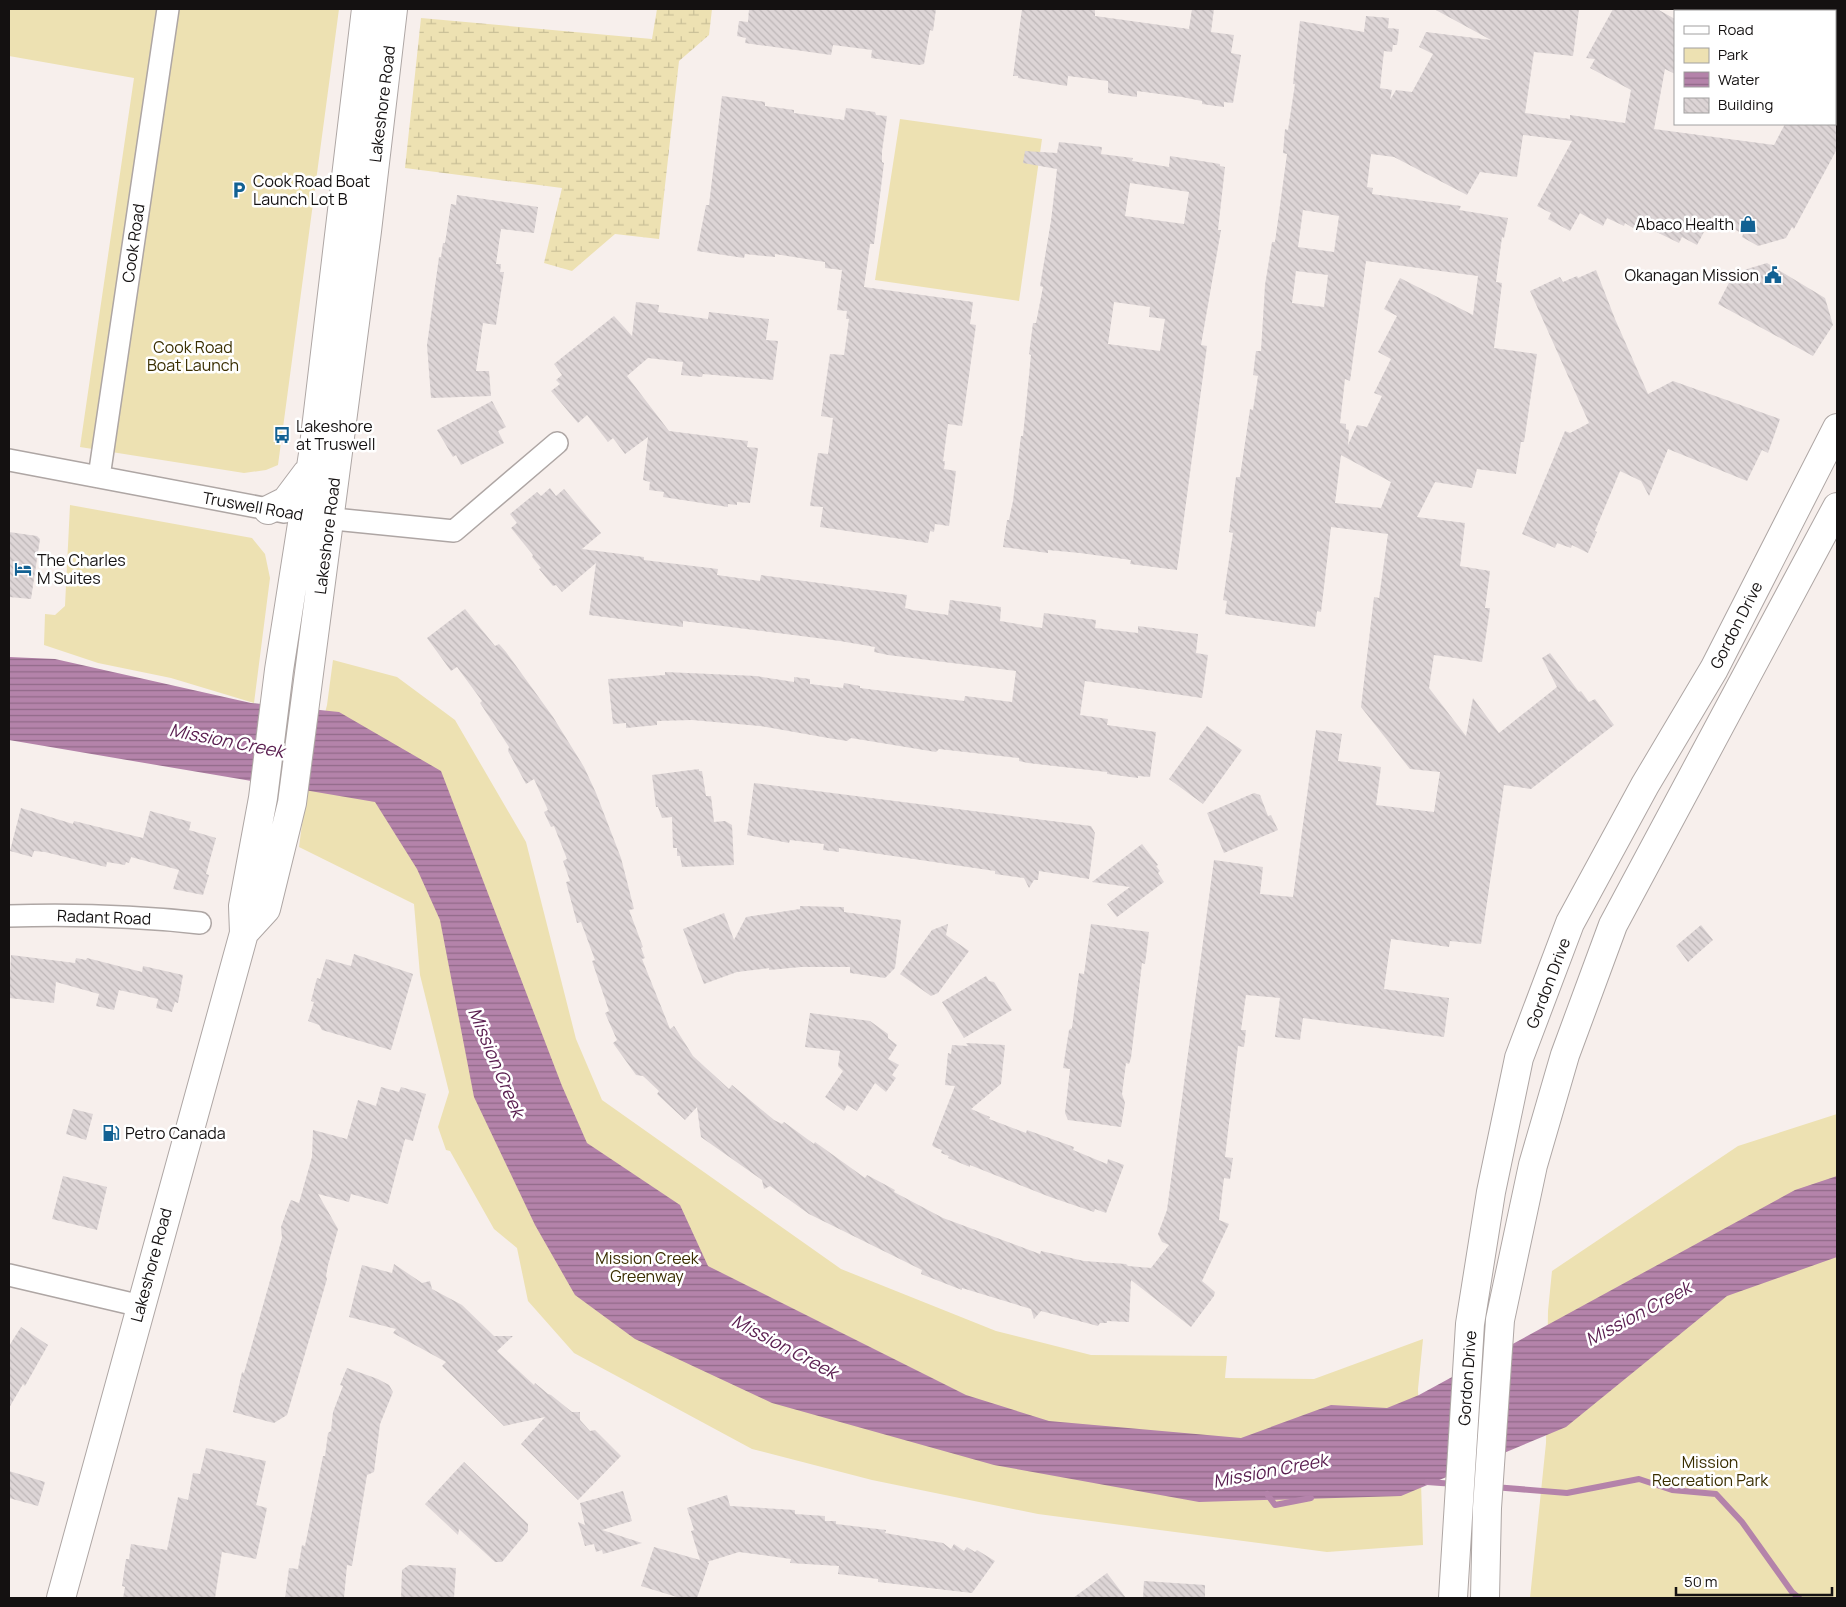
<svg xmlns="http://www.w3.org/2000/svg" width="1846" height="1607" font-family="Manrope,sans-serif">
	<defs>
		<pattern id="wetland-marsh" width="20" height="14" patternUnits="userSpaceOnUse" patternTransform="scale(1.25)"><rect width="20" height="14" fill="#ede1b2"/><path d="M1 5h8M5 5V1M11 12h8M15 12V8" fill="none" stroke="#cac098"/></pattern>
		<pattern id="water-rules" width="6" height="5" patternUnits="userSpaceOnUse" patternTransform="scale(1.25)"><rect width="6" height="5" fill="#b483aa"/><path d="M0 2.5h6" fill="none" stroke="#916a89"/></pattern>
		<pattern id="building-back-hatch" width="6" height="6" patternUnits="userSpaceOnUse" patternTransform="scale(1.25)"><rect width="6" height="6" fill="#ddd5d6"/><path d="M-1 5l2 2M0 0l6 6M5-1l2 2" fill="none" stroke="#bdb6b7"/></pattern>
	</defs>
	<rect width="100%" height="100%" fill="#f7efec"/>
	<path fill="url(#wetland-marsh)" d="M657,9H712L709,35L679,61L659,239L615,234L572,271L544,263L562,188L405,168L421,18L652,39Z"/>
	<path fill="#ede1b2" d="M9,9H339L278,465L266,470L244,473L80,447L134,78L9,56Z
		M900,119L1042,139L1019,301L875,280Z
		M70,505L252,538L265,554L270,578L254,703L171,678L98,663L44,645L45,614L55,615L65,606Z
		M333,660L397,677L455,720L526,842L576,1039L602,1100L841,1269L996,1331L1091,1355L1227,1356L1225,1378L1314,1379L1423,1339L1418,1389L1423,1545L1327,1552L1038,1514L872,1480L752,1449L574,1353L528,1301L517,1248L494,1229L450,1151L446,1150L438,1127L449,1092L420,975L414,904L299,847L308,779L327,705Z
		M1837,1114V1598H1530L1546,1443L1548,1311L1552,1271L1738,1146Z"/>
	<path fill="url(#water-rules)" d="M9,657L55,659L251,703L339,712L441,771L562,1086L587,1143L680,1205L708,1266L966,1395L1049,1421L1241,1438L1331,1405L1387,1408L1419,1395L1795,1190L1837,1176V1257L1727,1296L1566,1427L1401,1496L1199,1502L994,1465L772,1403L635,1339L575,1295L535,1225L474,1097L440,920L417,869L375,802L9,740Z"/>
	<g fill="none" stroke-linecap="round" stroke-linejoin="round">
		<path stroke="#b483aa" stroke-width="6" d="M1427,1482L1455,1484
			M1494,1487L1567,1493L1639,1479L1672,1490L1716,1494L1742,1522L1792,1592L1799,1598
			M1267,1494L1275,1505L1311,1498"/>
	</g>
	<path fill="url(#building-back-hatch)" fill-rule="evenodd" d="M749,9H936L933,31L930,30L924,64L919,65L871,58L872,50L833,45L831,55L745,43L746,38L737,36L739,21L748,22Z
		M1022,9H1095V16L1189,29L1192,9H1214L1211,32L1234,35L1231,53L1241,55L1233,103L1224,102V107L1202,104V101L1182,97L1137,91V97L1108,93V81L1068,76L1067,86L1018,78V76H1013Z
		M1434,9H1579L1573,56L1534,52L1525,113L1570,119V115L1625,123L1631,90L1590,68L1595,59L1586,58L1613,9H1657L1675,19V74L1665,69L1654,129L1774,145L1785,124H1837V149L1794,229L1792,227L1786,238L1758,246L1742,237L1743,234L1712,217L1697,245L1682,237L1679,243L1636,222L1633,228L1625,223L1624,226L1607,218L1603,226L1580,213L1570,231L1548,219L1551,213L1537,206L1572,141L1523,135L1517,177L1480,172L1467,195L1394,157L1371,154L1367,187L1373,188L1372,194L1461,206L1459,210L1508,218L1504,238L1502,237L1496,282L1502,283L1494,348L1537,354L1524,442H1521L1516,474L1477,469L1472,488L1435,482L1417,517L1465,523L1460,566L1490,571L1485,608H1490L1482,662L1434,655L1429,688L1466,736L1473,698L1499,733L1557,687L1542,658L1550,653L1579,692L1581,691L1589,702L1595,699L1614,725L1531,789L1504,785L1481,944L1450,941L1449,947L1391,939L1384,989L1449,998L1444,1037L1303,1018L1300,1040L1275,1037L1280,998L1246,995L1241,1030H1246L1244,1047L1238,1046L1225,1157L1233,1158L1230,1179L1224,1178L1219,1220L1229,1224L1202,1281L1215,1292L1214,1296L1191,1327L1131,1280L1129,1322L1107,1321V1323H1100L1098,1326L1041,1311L1034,1319L1031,1309L962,1288V1290L921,1274L922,1270L809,1214L770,1186L764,1189L762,1180L701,1137L697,1107L685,1120L657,1094L659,1091L643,1076L636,1075L613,1043L617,1040L605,1013L609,1011L592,961L595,960L581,922L577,923L566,882L570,881L563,861L567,859L554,826L551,827L544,812L548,810L534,779L526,784L508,751L509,747L480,703L482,701L457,667L451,671L427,638L465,609L495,646L499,644L506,652L553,717L584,767L596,793L621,858L634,909L629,910L643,947L641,948L645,958L642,959L670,1029L674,1026L693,1056L729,1089L732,1085L774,1120L782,1124L784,1122L814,1144L815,1142L865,1178L867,1175L895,1190L894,1192L943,1218L1040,1254L1041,1251L1084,1261L1126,1264L1128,1266L1151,1268L1169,1245L1162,1242L1158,1234L1167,1210L1214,860L1263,867L1260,894L1293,897L1316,730L1342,734L1338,761L1381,767L1376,805L1434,812L1440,772L1410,769L1361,707L1374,597L1379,598L1388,534L1331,527L1321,612L1317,611L1315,627L1225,614L1227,601L1223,600L1233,533L1229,532L1236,477H1240L1250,409L1253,410L1258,376L1253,375L1256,351H1261L1265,285L1272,242H1275L1287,154L1283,153L1285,129L1288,130L1295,84H1293L1300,21L1364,32L1366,16L1389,18L1388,28L1399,29L1397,45H1393L1392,52L1384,51L1380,88L1392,90L1390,100L1396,90L1412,92L1433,54L1419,47L1426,32L1491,40ZM1303,210L1339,216L1334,252L1298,247ZM1366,261L1478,276L1473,315L1400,278L1384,309L1397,316L1378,352L1391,359L1374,393L1382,396L1367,427L1357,425L1348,445L1349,430L1346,429V424L1340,423L1345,379L1350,381ZM1296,271L1328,275L1324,307L1292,303ZM1341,455L1391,482L1381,508L1335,503Z
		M722,96L765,102V106L794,110V113L844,120L846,108L875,112L876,115L887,116L882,151V162L884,163L874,244H870L864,287L973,302L970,324L976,325L962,426L948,424L943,461H945L944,469L956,471L949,526L935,524L934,532L930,531L928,543L820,527L823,507L810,506L818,453L828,454L833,418L821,416L830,354L844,355L849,319H846L847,311L837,310L842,270L825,268V262L775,254V257L745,254L744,258L697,251L706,205H709Z
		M1059,142L1102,147L1101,154L1133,158L1132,161L1169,167L1170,156L1220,164V166L1225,167L1218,230H1221L1201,345L1207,346L1177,570L1130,564L1131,560L1080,553L1048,550V553L1003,547L1007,520H1009L1013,501L1021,436H1023L1031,355L1029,354L1033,323H1036L1043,287L1040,286L1051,221L1057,169L1023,163L1025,151L1057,153ZM1130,183L1189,192L1184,224L1125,216ZM1114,302L1150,307L1149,317L1165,319L1160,351L1108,344Z
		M457,195L538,207L534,233L501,229L496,264H501L500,272H504L496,325L483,323L476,371H489L491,396L431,398L427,345L439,257H441L443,243H445L451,204L456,205Z
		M1767,263L1825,298L1833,325L1813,356L1718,304L1734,273Z
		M1596,270L1615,319L1648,394L1673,381L1780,419L1768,453L1762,450L1747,481L1668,449L1649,496L1641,481L1620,471L1595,531L1597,532L1588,553L1572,545L1571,548L1557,543L1555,548L1522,534L1565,431L1570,433L1589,423L1530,291L1560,277L1563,282L1577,276L1578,278Z
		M636,302L659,305L658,312L708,319L709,312L769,319L766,340L778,341L773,380L703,374L702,377L681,375L683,362L648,358L627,376L669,431L748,441L747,447L758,448L750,503L737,502V505L728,504V507L663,497L664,492L649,490L650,482L643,480L648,437L625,454L613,438L608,442L587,415L578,423L551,391L560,384L556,380L562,375L554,364L614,316L632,336Z
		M492,401L506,427L498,431L504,443L461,465L456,455L453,457L437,430Z
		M550,488L556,496L564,489L601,533L582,549L644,557V560L718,569L717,575L760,581L761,575L907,595L905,608L913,610L948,615L950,600L1001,607L1000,621L1042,628L1044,613L1096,620L1095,628L1138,633V626L1198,634L1196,653L1208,655L1202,698L1085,681L1080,715L1108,719L1107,725L1156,732L1150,777L1138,776V778L1107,774V772L1028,763L1019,761V758L939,749L936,752L851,738L847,741L828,738L760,726L692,720L657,721V725L626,728V723L613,724L608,679L665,675V672L756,676L794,682V677L810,679V684L843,688L844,683L860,686V688L964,701L965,696L1012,702L1016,671L888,655L874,652L875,647L840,641L683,621V627L589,615L596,563L562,592L556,585L553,586L539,569L541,568L532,557L533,555L511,528L517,523L510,514L537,492L541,496Z
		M9,532L37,536L40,539L31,599L9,597Z
		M1207,726L1242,750L1203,804L1169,779Z
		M699,769V771H702L706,796H711L714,822L725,821L732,825L734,865L682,867L680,856H677V848H673L672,817L662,818L658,807H656L652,775Z
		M754,783L1091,826L1095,833L1089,879L1039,871L1038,880H1034L1029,888L1024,878L995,874V871L839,848V852L823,850L824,844L790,840L789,843L747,835Z
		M1254,793L1260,795L1268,816L1271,815L1278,830L1224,853L1207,813Z
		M21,808L73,824L74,821L143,838L150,811L191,822L189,830L216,838L206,874L209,875L203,895L173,889L179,870L131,857L129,863L126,862L125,865L107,862L106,867L45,852L34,851L32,857L10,851Z
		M1142,844L1158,865L1156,866L1160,871L1158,873L1164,882L1117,917L1107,904L1130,887L1092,882Z
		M800,906L844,907V912L901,920L895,968L885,978L850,973V967H801L769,970V968L737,972L704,984L683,929L724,913L734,940L746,917L800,909Z
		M948,924L946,935L969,951L938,993L931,996L900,974L932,930Z
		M1091,924L1149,932L1145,964L1142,963L1131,1058L1129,1064L1126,1063L1122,1094L1125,1103L1121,1127L1068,1120L1065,1113L1070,1069L1063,1068L1069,1030L1072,1028L1079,973L1084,974Z
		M1701,925L1713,940L1688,962L1676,946Z
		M354,954L413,974L391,1050L322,1030L319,1025L308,1021L314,1002L311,1001L317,978L320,979L326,959L351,966Z
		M11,955L75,963L76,958L86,960L87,958L142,972L143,966L183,975L178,1003L175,1002L172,1012L156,1008L158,999L119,990L114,1010L96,1006L99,994L56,982L54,1003L9,998Z
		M986,976L989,981L994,982L1012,1010L964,1038L942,1002Z
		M810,1013L870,1021L888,1034V1038L897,1045L888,1059L899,1065L892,1075L896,1078L886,1092L875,1083L857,1111L847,1105L844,1111L825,1097L843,1071L838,1066L840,1051L805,1047Z
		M966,1043L1005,1045L1001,1084L971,1109L990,1117L989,1119L1026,1133L1027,1130L1074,1147L1073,1150L1107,1164L1108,1159L1124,1165L1106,1213L1095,1209L1094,1212L1050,1197L970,1165V1167L948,1158L949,1156L941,1153L942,1150L934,1147L932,1145L955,1086L945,1085L948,1053L951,1054L952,1045L968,1046Z
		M381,1087L399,1092L401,1087L426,1094L413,1141L405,1139L388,1204L351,1194L349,1202L318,1194L338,1229L328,1265L326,1276L327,1279L287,1415L274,1423L233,1412L242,1372L244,1373L282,1238L281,1227L287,1210L291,1200L299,1203L312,1157L313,1130L347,1139L358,1100L376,1106Z
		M73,1109L93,1114L86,1140L66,1134Z
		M63,1176L107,1187L97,1230L52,1219Z
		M394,1264L422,1283L430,1281L432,1289L462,1305L494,1336H513L497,1351L534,1385L535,1383L548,1394L551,1395L572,1412H580V1420L590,1431L595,1430L621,1456L578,1500L521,1444L545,1417L504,1426L442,1366L446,1362L393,1333L396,1329L349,1317L362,1265L392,1273Z
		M21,1327L48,1345L25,1386L23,1384L9,1408V1346Z
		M347,1368L378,1379L389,1385L393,1392L380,1424L374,1472L367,1475L352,1566L347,1565L344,1598H285L289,1568L298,1569L302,1545L305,1546L323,1456H325L328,1433L331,1431L333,1412L343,1386L340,1385Z
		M206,1448L266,1461L256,1505L267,1508L256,1559L222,1552L215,1598H123L125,1587L122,1586L126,1559H129L131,1544L167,1550L178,1497L188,1500L193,1473L200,1474Z
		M464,1462L528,1524V1531L502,1562H495L459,1529L458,1535L425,1504Z
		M9,1471L45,1482L38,1506L9,1498Z
		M623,1491L632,1521L602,1530L642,1543L603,1554L602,1550L596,1552L594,1544L585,1546L578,1522L585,1525L580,1503Z
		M727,1495L730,1506L795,1510V1514L825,1516V1521H836V1524L886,1530L885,1533L943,1543L951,1549L954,1544L964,1551L967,1547L975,1552L977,1550L995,1561L972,1593L878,1582V1579L838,1574L839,1566L790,1563L791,1559L739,1552L707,1562L709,1563L697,1598H680L641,1586L654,1547L700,1560L691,1531L694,1530L687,1508Z
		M409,1565L456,1568L454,1598H401L402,1570Z
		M1107,1573L1126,1598H1073Z
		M1144,1581L1205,1585V1598H1143Z"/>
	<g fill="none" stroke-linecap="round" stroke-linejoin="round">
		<g stroke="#aea6a4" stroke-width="24">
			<path id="minor" d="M9,460L284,512
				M99,477L168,9
				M314,517L454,531L557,443
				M9,916C73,914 136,916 200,923
				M9,1275L141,1306"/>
		</g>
		<g stroke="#aea6a4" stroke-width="30">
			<path id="secondary" d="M268,510L286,501L307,473
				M244,933L266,909L292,803L367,231L393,9
				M61,1598L244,933L243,906L263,798L279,670L313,454L366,9
				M1453,1598L1470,1324L1491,1192L1519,1058L1570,923L1645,785L1714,669L1837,428
				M1485,1598L1487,1508L1500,1320L1533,1165L1565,1055L1613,925L1837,507"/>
		</g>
		<use href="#minor" stroke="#fff" stroke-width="21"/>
		<use href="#secondary" stroke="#fff" stroke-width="28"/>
	</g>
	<defs>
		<g id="parking-bare" transform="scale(1.35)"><path d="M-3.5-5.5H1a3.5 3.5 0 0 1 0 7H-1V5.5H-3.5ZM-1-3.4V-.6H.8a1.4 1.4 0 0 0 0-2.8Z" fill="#126193" stroke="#fff" stroke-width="2.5" paint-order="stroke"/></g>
		<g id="shop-bare" transform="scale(1.35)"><path d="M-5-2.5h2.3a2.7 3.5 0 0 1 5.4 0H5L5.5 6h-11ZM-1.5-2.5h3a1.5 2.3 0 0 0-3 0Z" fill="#126193" stroke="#fff" stroke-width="2.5" paint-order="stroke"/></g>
		<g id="civic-bare" transform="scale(1.35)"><path d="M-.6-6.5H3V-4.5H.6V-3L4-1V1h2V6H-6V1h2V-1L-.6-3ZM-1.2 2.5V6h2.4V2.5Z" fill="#126193" stroke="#fff" stroke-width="2.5" paint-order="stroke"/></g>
		<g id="bus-bare" transform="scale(1.35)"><path d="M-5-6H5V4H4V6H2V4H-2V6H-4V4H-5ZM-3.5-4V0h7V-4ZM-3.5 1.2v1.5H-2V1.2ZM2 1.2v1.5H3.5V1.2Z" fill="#126193" stroke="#fff" stroke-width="2.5" paint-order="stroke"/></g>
		<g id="hotel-bare" transform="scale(1.35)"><path d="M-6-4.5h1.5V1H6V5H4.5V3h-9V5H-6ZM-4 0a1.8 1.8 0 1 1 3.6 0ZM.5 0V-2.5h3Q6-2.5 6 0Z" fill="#126193" stroke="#fff" stroke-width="2.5" paint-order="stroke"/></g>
		<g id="fuel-bare" transform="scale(1.35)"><path d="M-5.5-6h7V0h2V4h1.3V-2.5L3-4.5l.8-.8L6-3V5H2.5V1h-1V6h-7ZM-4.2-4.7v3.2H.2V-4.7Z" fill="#126193" stroke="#fff" stroke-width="2.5" paint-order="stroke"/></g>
	</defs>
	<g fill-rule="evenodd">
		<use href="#parking-bare" x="239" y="190"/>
		<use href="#shop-bare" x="1748" y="224"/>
		<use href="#civic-bare" x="1773" y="275"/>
		<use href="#bus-bare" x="282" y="435"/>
		<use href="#hotel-bare" x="23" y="569"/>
		<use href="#fuel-bare" x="111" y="1133"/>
	</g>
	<g text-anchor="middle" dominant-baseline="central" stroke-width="5" stroke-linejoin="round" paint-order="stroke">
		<g font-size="16" fill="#141111" stroke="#fff">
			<text transform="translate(382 104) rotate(-83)">Lakeshore Road</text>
			<text transform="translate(133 243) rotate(-82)">Cook Road</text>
			<text transform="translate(253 506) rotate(10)">Truswell Road</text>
			<text transform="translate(327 536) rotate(-83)">Lakeshore Road</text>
			<text transform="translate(1736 625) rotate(-63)">Gordon Drive</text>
			<text transform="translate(104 917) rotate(2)">Radant Road</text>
			<text transform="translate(1548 983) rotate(-69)">Gordon Drive</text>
			<text transform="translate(151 1265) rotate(-75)">Lakeshore Road</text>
			<text transform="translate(1467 1378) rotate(-86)">Gordon Drive</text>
		</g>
		<g font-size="16" fill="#141111" stroke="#fff" text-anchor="start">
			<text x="253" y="181">Cook Road Boat<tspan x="253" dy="18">Launch Lot B</tspan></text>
			<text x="1734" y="224" text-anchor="end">Abaco Health</text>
			<text x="1759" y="275" text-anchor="end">Okanagan Mission</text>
			<text x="296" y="426">Lakeshore<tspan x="296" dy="18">at Truswell</tspan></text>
			<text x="37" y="560">The Charles<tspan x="37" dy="18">M Suites</tspan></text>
			<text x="125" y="1133">Petro Canada</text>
		</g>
		<g font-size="16" fill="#392e00" stroke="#fff">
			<text x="193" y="347">Cook Road<tspan x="193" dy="18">Boat Launch</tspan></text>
			<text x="647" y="1258">Mission Creek<tspan x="647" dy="18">Greenway</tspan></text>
			<text x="1710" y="1462">Mission<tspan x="1710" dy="18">Recreation Park</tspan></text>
		</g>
		<g font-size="18" font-style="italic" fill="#591d4f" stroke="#fff">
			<text transform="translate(227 740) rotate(11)">Mission Creek</text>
			<text transform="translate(497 1062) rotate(67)">Mission Creek</text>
			<text transform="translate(1638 1313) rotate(-28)">Mission Creek</text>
			<text transform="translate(785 1346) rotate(28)">Mission Creek</text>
			<text transform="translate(1270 1470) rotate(-11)">Mission Creek</text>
		</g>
	</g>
	<rect width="1846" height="1607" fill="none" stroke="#141111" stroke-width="20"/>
	<rect x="1674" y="10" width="162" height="115" fill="#ffffff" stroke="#a1a0a0"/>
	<rect x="1684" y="26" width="25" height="8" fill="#ffffff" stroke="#a1a0a0"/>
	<text x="1718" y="35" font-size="15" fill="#141111">Road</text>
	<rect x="1684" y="48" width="25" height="15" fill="#ede1b2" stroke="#a1a0a0"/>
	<text x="1718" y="60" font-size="15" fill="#141111">Park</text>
	<rect x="1684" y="72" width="25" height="15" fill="url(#water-rules)" stroke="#a1a0a0"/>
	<text x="1718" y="85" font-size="15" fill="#141111">Water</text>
	<rect x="1684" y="98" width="25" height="15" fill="url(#building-back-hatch)" stroke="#a1a0a0"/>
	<text x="1718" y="110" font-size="15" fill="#141111">Building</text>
	<path d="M1676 1587v8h156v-8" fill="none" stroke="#141111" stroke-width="2.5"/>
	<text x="1684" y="1587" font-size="15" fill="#141111" stroke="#ffffff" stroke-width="4" paint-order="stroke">50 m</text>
</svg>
